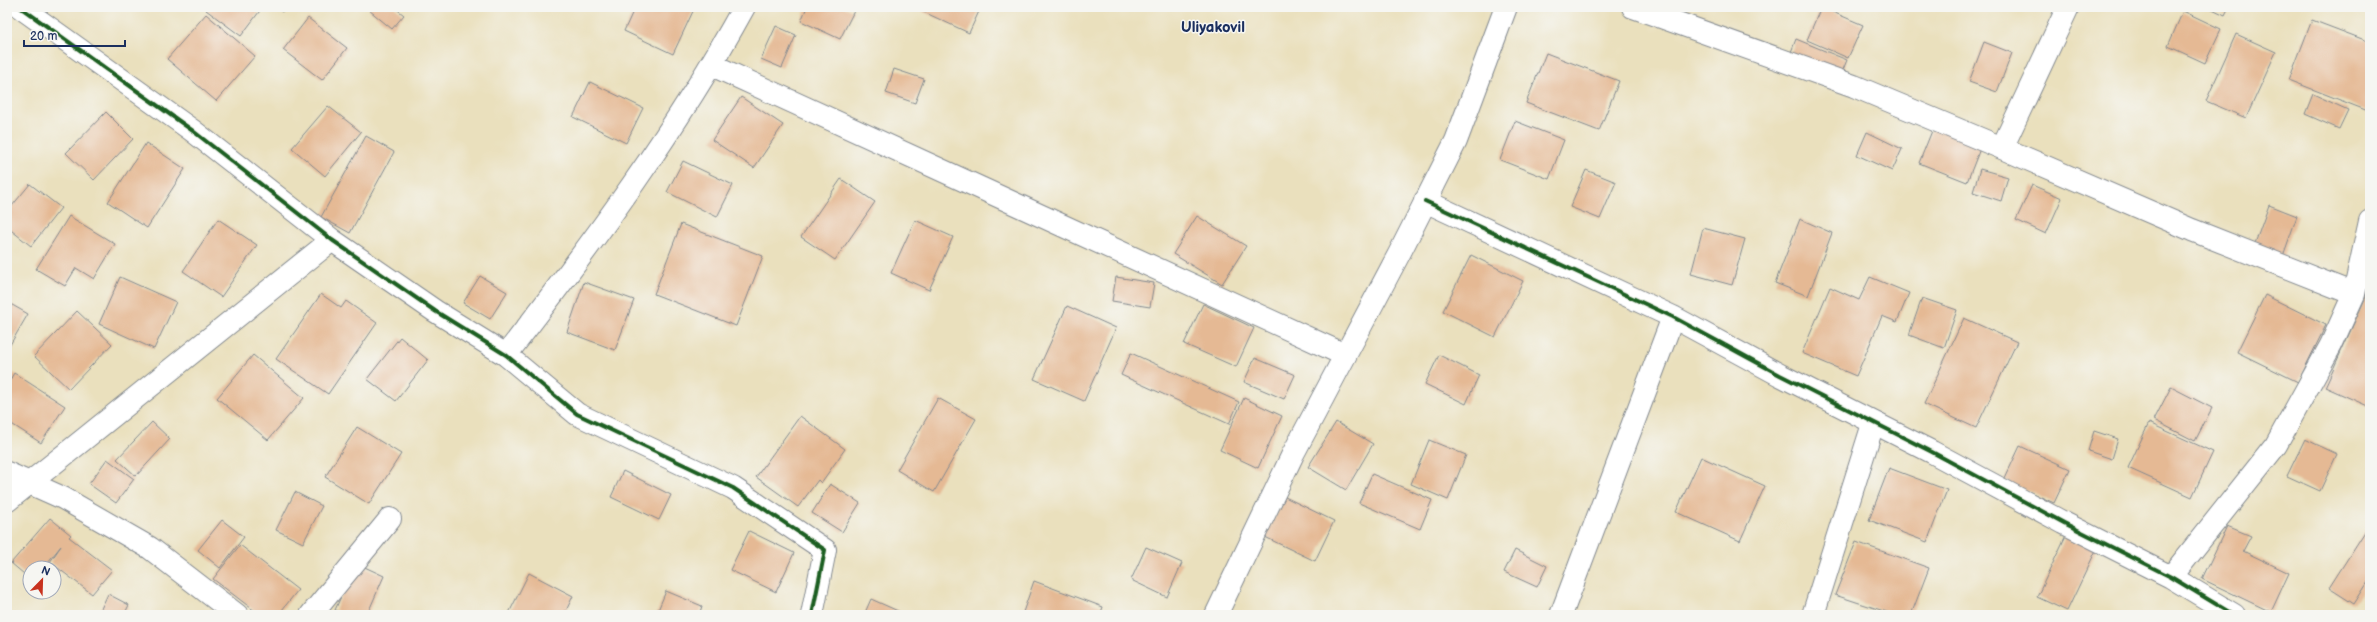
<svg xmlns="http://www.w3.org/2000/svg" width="2377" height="622" font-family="'Balsamiq Sans',sans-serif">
	<rect width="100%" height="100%" fill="#f6f6f2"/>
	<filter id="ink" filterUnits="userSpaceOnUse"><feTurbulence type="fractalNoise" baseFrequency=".025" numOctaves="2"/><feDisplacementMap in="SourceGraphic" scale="8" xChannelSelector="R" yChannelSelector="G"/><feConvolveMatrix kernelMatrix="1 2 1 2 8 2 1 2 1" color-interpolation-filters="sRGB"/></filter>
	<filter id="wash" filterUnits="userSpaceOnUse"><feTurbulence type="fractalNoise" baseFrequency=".012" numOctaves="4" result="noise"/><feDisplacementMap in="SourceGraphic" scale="16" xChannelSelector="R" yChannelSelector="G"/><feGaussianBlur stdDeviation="0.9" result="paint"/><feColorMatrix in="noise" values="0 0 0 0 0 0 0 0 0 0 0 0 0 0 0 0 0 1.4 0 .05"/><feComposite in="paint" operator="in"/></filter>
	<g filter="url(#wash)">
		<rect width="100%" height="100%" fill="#eae0bd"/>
		<g id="blocks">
			<path fill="#e5b994" d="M209,7H260L262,8L241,36L206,10Z
				M275,7H286L282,12Z
				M372,7H394L404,15L392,29L369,10Z
				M635,7H695L673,54L624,31Z
				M807,7H844L854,11L840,39L801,21Z
				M913,7H981L969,33Z
				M1821,7L1863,25L1848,58L1807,40Z
				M2208,7H2229L2225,15Z
				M2183,11L2221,29L2205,63L2168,46Z
				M206,14L255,56L216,101L167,59Z
				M308,18L347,48L322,80L283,50Z
				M2312,20L2370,42L2368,111L2289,80Z
				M776,26L796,35L782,68L761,59Z
				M2236,34L2276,52L2246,118L2206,101Z
				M1796,39L1847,60L1835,89L1785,68Z
				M1984,42L2012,53L1997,92L1969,82Z
				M1546,53L1619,81L1599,131L1526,103Z
				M894,69L924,79L915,103L886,93Z
				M590,82L643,108L626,143L573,117Z
				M2313,94L2348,110L2339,129L2305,114Z
				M741,97L783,125L754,168L712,140Z
				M328,106L361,132L325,176L292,148Z
				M106,112L133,139L94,180L66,153Z
				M1515,121L1564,140L1549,179L1500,160Z
				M1936,121L1983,141L1967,182L1919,163Z
				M1867,132L1902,149L1892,171L1857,155Z
				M366,136L394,152L350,233L321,217Z
				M146,143L185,169L147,228L108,202Z
				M683,161L733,185L717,217L667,192Z
				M1980,169L2008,177L2001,201L1973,192Z
				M1586,170L1616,182L1600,219L1570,207Z
				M841,179L875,202L835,260L801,237Z
				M30,184L61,208L31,246L7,227V212Z
				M2032,185L2062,198L2046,234L2016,220Z
				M2269,205L2297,216L2282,259L2253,249Z
				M69,216L115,244L94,279L76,268L65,286L36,269Z
				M1197,216L1246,246L1222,284L1173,254Z
				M218,219L257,245L221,297L183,271Z
				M1800,219L1832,233L1808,296L1775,283Z
				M915,220L953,237L929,290L891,273Z
				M681,224L763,256L736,326L654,294Z
				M1703,228L1745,239L1732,285L1691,274Z
				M1471,255L1523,281L1495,337L1443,311Z
				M480,276L507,292L490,319L463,303Z
				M120,277L176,302L154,349L99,324Z
				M1116,277L1154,283L1150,307L1112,301Z
				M1870,277L1909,293L1897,322L1882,316L1856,376L1802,353L1830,287L1859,300Z
				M584,282L634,300L615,350L567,332Z
				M2370,288V407L2325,387Z
				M321,294L341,308L346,301L377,323L328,394L276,359Z
				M2265,295L2326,325L2298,382L2237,352Z
				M1922,298L1957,310L1944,348L1909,335Z
				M7,302L28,314L7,350Z
				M1203,304L1254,328L1236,367L1184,344Z
				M1067,306L1116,328L1084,401L1034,379Z
				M77,311L112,344L69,389L34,356Z
				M1964,318L2017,342L1976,428L1924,404Z
				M400,337L428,360L396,401L367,379Z
				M1131,353L1239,402L1229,424L1121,375Z
				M253,355L304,398L268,440L217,398Z
				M1439,355L1479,375L1466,404L1425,384Z
				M1255,358L1295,375L1284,399L1244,382Z
				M14,373L65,406L41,443L7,421V385Z
				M2171,387L2212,408L2195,441L2154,420Z
				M938,398L976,419L934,492L897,470Z
				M1244,398L1282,416L1258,468L1220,450Z
				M800,416L845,449L821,483L818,480L798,507L756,477Z
				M152,422L170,439L136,476L117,459Z
				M1336,422L1373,444L1346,490L1308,467Z
				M2149,423L2213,452L2192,497L2128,468Z
				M357,427L401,454L369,504L325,477Z
				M2094,431L2118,439L2112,459L2088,451Z
				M2305,439L2337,454L2320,491L2287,476Z
				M1429,440L1466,455L1448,500L1411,484Z
				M2020,446L2070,469L2054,503L2004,480Z
				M1701,457L1765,486L1740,541L1676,512Z
				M107,459L134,479L116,503L89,484Z
				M1889,468L1947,490L1927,542L1869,520Z
				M623,471L671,495L659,520L611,497Z
				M1372,474L1432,500L1420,529L1359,503Z
				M830,484L860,503L842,532L812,513Z
				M295,492L322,506L303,543L276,530Z
				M1285,497L1334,521L1315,561L1265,537Z
				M50,518L71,535L69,537L112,570L92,594L50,562L61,546L43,568H30V579L11,563Z
				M222,520L244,537L220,568L198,550Z
				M2227,526L2251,536L2243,551L2289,573L2271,612L2202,579Z
				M2366,530L2370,532V579L2354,604L2329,588Z
				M749,531L794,553L776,592L730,570Z
				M2068,531L2098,546L2067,611L2037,597Z
				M1856,542L1929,568L1911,615H1896L1835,595Z
				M240,545L298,590L278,615H260L213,579Z
				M1146,547L1182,563L1167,597L1131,580Z
				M1515,550L1547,566L1537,587L1504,572Z
				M356,563L384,576L367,615H347L335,610Z
				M529,573L573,596L564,615H508Z
				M1034,581L1103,607L1100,615H1022Z
				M666,591L702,606L699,615H656Z
				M108,594L129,605L124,615H98Z
				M871,599L907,615H864Z"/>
		</g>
	</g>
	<g filter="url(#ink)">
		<use href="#blocks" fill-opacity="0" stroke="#82888e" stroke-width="1"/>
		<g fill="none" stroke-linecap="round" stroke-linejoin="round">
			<g stroke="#82888e" stroke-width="24">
				<path id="minor" d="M20,7L193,131L332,240L435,311L506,355L577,414L733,488L825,550L812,615
					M1633,7L1854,86L2002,148L2192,230L2354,294
					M712,65L1345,355
					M2002,148L2068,7
					M1425,201L1673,317L1780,375L1932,452L2064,523L2171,577L2234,615
					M506,355C592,244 676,131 744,7
					M7,473L63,498L150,548L237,615
					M7,501L332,240
					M2171,577L2276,445L2331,345L2354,294L2370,221
					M311,615L390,519
					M1216,615L1293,454L1399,254L1456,141L1506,7
					M1561,615L1673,317
					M1813,615L1873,424"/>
			</g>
			<use href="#minor" stroke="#fff" stroke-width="22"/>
			<g stroke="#f6f6f2" stroke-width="6">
				<path id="cycleway" d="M20,7L193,131L332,240L435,311L506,355L577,414L733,488L825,550L812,615
					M1425,201L1673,317L1780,375L1932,452L2064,523L2171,577L2234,615"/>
			</g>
			<use href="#cycleway" stroke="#1b5e20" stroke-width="4"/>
		</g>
	</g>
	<g text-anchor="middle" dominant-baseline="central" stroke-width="3" stroke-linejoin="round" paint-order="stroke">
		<g font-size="15" font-weight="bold" fill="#1b2f5e" stroke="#f6f6f2">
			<text x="1213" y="27">Uliyakovil</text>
		</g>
	</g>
	<rect width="2377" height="622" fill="none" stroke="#f6f6f2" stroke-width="24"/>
	<g transform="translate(42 580) rotate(23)"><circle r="19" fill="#f6f6f2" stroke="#9ea6b7"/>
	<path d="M0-3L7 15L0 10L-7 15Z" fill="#c8321e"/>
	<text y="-6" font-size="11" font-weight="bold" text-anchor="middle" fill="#1b2f5e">N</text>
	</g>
	<path d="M24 40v6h101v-6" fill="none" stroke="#1b2f5e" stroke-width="2"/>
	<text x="30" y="40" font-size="12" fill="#1b2f5e" stroke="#f6f6f2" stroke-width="3" paint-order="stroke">20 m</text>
</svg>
